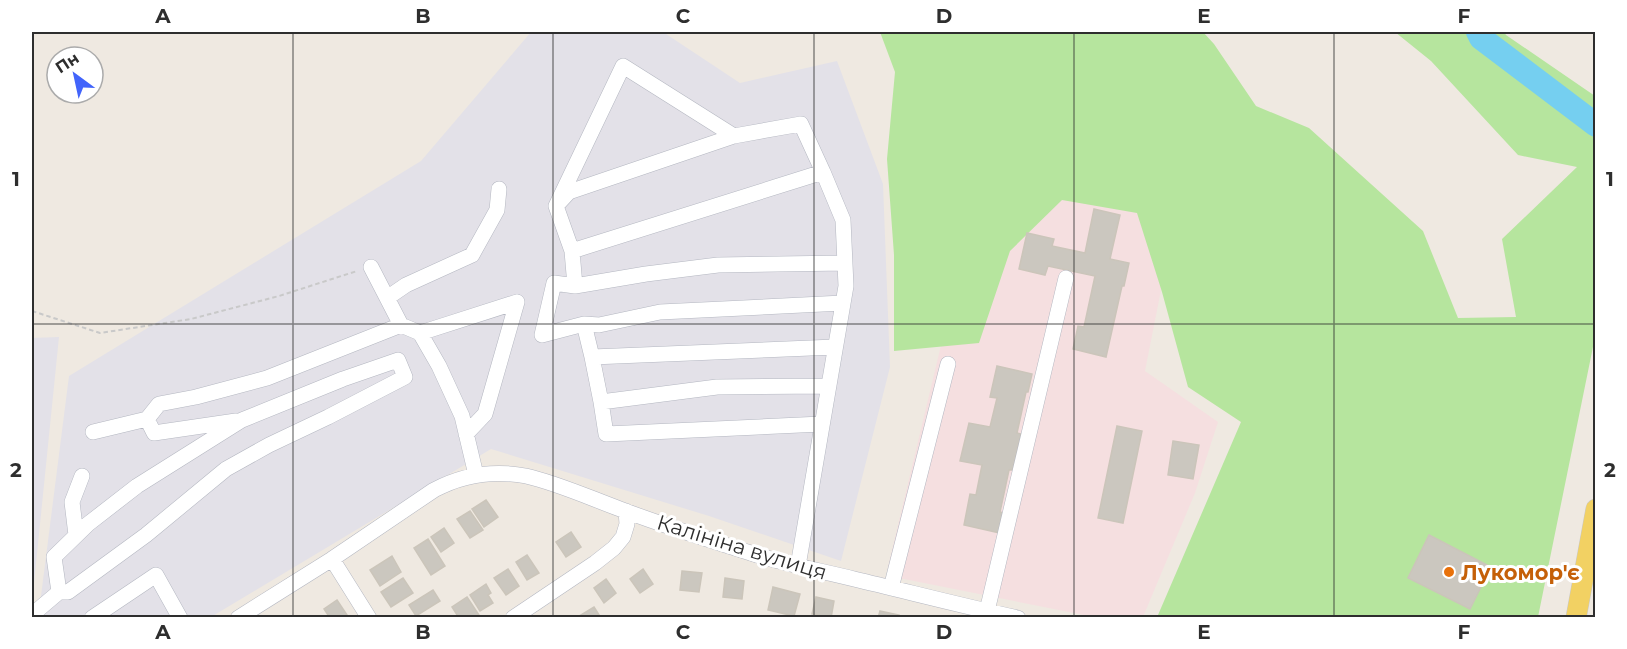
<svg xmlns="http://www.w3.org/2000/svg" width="1627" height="649" font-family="Montserrat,sans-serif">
	<rect width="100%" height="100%" fill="#efe9e1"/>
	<path fill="#e3e1e8" d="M531,32H663L740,83L837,61L883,184L890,367L841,561L709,516L491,449L211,617L32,618L41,596L69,376L421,161Z
		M59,337L33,593L32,597V338Z"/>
	<path fill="#f5dfe0" d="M981,178L1175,219L1145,371L1218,422L1195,493L1143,617H1094L894,577L888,567Z"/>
	<path fill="#b6e59e" d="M880,32H1203L1214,44L1256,106L1309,128L1423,231L1458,318L1516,317L1502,239L1577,167L1518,155L1431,61L1395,32H1504L1506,35L1595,96V337L1538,617L1167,618L1158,615L1241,422L1188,387L1162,292L1137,213L1062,200L1010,251L979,343L894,351V255L887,159L895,72Z"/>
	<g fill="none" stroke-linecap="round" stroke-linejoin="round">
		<path stroke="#75cff0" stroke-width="24" d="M1478,32L1481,38L1596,125"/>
	</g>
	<path fill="#cbc7bf" stroke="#cbc5ba" stroke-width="1.5" d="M1094,209L1120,215L1110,259L1129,263L1124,286H1122L1106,357L1073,349L1078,326L1084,327L1095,276L1048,266L1045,275L1019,269L1027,233L1054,239L1052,246L1085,253Z
		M997,366L1032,374L1028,392H1026L1017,433L1021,434L1013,470H1009L1000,512L1004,513L1000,533L964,525L970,494L976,495L982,465L960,461L969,423L990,427L997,398L990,397Z
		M1117,426L1142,431L1123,523L1098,518Z
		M1173,441L1199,445L1193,479L1168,475Z
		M486,500L498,517L484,527L472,509Z
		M470,511L483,530L470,538L457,519Z
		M444,528L454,543L441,552L431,537Z
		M571,532L581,547L566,557L556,542Z
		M1429,535L1491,567L1470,609L1408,578Z
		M428,539L445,566L431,575L414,548Z
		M527,555L539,573L527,580L516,562Z
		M392,556L401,572L380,586L370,570Z
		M508,569L519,586L506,595L494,578Z
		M643,569L653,584L640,593L630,579Z
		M682,571L702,573L699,592L680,590Z
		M403,578L413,593L391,607L381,592Z
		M725,578L744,581L742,599L723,597Z
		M606,579L616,593L604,603L594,588Z
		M486,584L491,593L488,595L493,603L480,611L470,595Z
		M773,587L800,594L794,616L768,610Z
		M433,590L440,601L416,616L409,605Z
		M467,597L479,615L475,618H459L452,607Z
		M816,597L834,601L831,618L812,614Z
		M337,600L349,618H330L324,609Z
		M594,607L601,618H576Z
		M880,611L899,615L898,618H878Z"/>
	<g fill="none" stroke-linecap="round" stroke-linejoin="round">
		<g stroke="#b4b7c1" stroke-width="16">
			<path id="minor" d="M734,136L623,66L556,206L569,192L734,136L801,124L823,172L843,220L846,286L798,566
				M562,199L556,206L572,251L823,172
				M572,251L575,286L646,274L718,265L845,263
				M575,286L554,283L542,335L584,324
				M387,298L406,285L472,255L497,210L499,189
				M401,325L420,333L439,366L462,416L476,475
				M420,333L517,302
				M835,347L592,357L584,324L599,325L660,312L843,303
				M592,357L601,402L717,387L829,386
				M601,402L606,434L822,424
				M147,419L159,404L196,397L267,378L401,325L371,267
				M93,432L147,419L154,433L236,421
				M466,434L485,414L517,302
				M76,535L72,502L82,476
				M332,559L369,618
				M891,588L948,364
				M987,611L1066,278
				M32,618L33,614L59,592H68L146,535L226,469L269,445L328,417L405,377L398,360L343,379L242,420L137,486L88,524L54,557L59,592
				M92,618L156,575L180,618
				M238,618L332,559L434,490C462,475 494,470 526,476C557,483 590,498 620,509C665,526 712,541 757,555C789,565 822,571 854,579C909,592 963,606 1018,618
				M513,618L595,563L614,548L623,537L627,524L626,511"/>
		</g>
		<g stroke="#c9c9c9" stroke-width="21">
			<path id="major" d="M1576,618L1596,509"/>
		</g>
		<path stroke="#c9c9c9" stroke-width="2" stroke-dasharray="4.5 3" stroke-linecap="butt" d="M32,311L100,333L191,319L279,296L357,271"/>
		<use href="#minor" stroke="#fff" stroke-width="15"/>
		<use href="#major" stroke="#f2d163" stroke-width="20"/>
	</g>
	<path fill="none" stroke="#2e2e2e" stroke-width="1.5" stroke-opacity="0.55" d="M293,32V618M553,32V618M814,32V618M1074,32V618M1334,32V618M32,324H1596"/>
	<circle fill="#e8710a" stroke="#fff" stroke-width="2" cx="1449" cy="572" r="6"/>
	<g text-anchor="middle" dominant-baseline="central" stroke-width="6" stroke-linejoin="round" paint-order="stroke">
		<g font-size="21" fill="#2e2e2e" stroke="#fff">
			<text transform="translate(742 547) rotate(17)">Калініна вулиця</text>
		</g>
		<g font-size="21" font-weight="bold" fill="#c56008" stroke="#fff" text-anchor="start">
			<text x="1461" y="572">Лукомор'є</text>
		</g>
	</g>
	<rect width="1627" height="649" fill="none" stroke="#ffffff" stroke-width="66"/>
	<g transform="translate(75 75) rotate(327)"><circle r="28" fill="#ffffff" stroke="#ababab" stroke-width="1.5"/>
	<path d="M0-4.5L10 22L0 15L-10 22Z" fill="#4264fb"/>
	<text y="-9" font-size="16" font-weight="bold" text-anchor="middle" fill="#2e2e2e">Пн</text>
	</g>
	<rect x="33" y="33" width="1561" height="583" fill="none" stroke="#2e2e2e" stroke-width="2"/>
	<g font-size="20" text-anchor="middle" font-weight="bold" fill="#2e2e2e">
		<text x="163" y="23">A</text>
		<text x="423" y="23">B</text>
		<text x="683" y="23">C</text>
		<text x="944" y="23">D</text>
		<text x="1204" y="23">E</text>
		<text x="1464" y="23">F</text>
		<text x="16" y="186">1</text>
		<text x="1610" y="186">1</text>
		<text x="16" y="477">2</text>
		<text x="1610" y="477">2</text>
		<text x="163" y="639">A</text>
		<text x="423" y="639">B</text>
		<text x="683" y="639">C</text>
		<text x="944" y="639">D</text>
		<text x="1204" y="639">E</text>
		<text x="1464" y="639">F</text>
	</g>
</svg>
